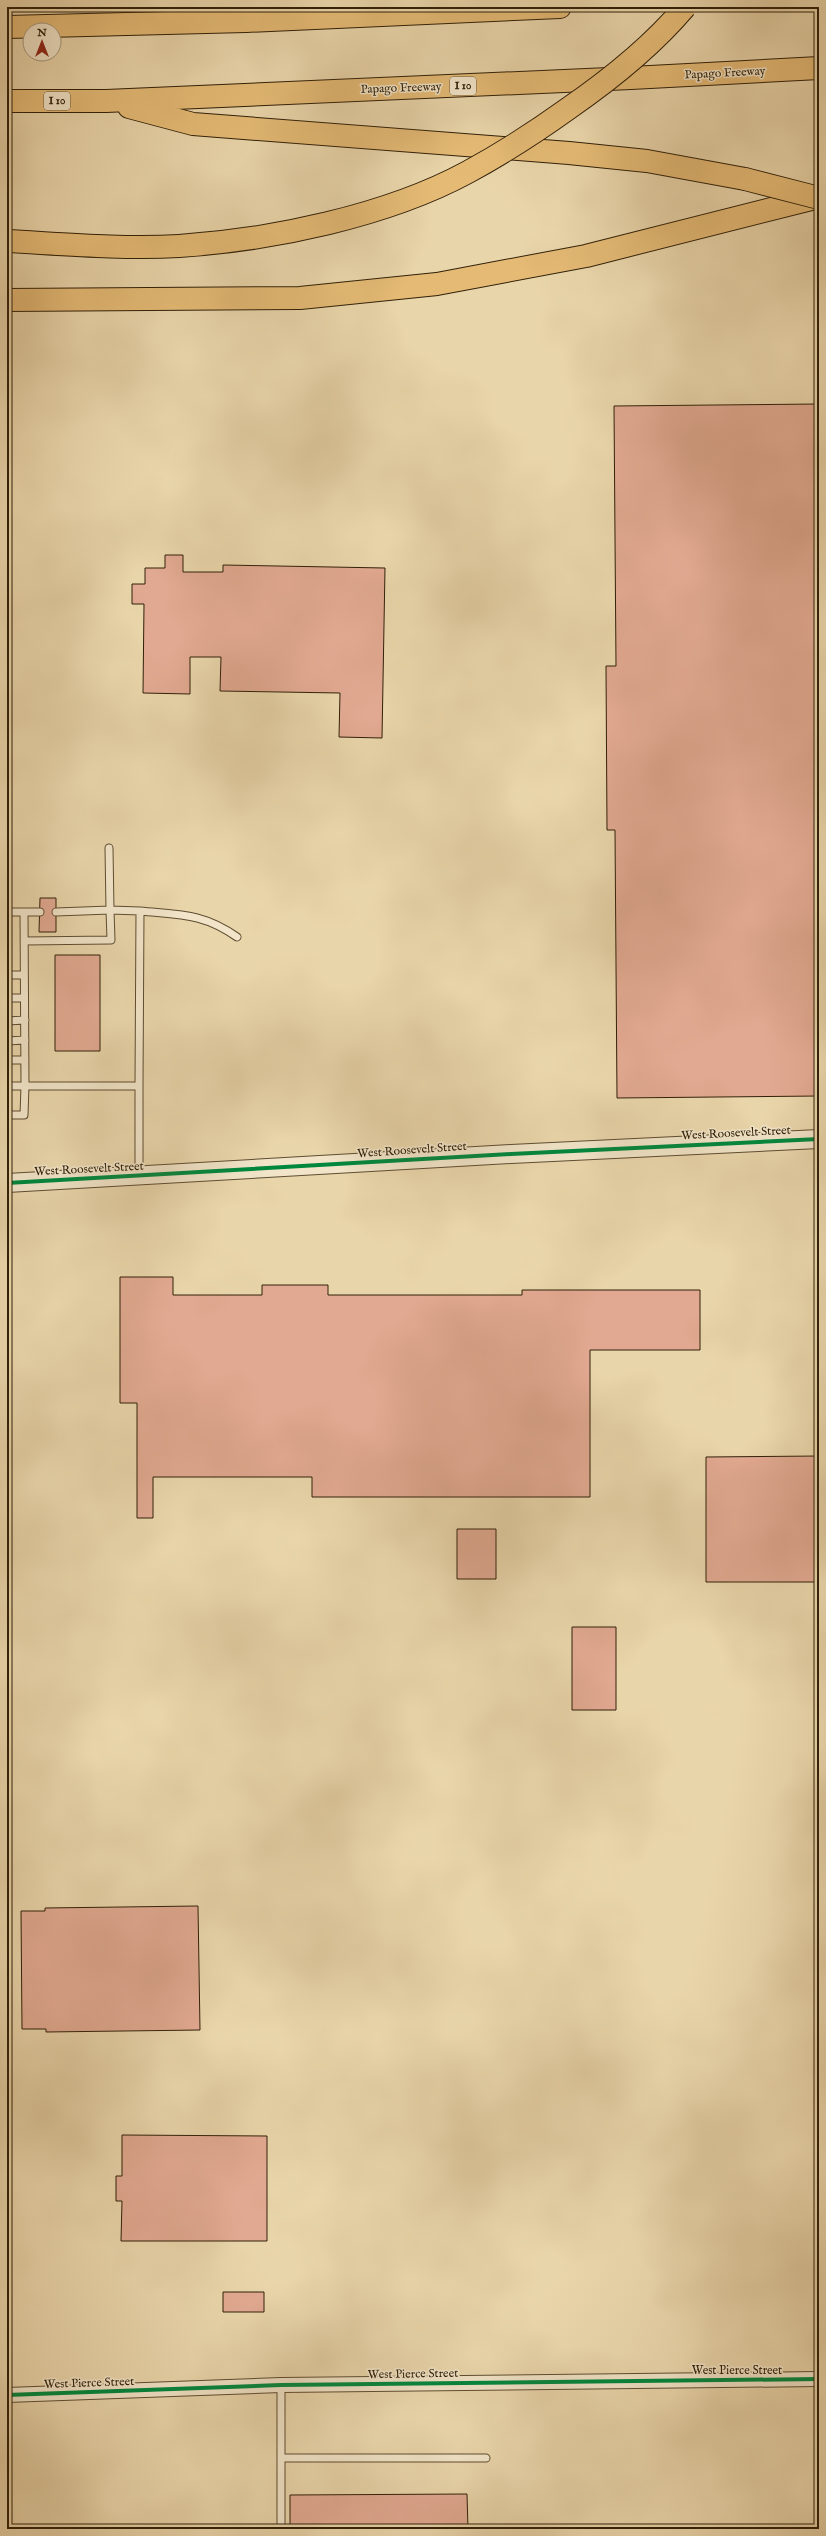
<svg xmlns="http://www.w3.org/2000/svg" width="826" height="2536" font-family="'IM FELL English',serif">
	<rect width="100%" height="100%" fill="#e9d5aa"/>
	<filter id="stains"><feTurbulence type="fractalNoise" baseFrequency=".005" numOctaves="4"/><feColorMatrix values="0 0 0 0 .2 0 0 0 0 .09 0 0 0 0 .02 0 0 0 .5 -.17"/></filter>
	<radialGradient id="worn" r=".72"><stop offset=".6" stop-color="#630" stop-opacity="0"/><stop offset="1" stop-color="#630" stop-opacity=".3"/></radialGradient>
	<path fill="#e1a991" stroke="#302009" d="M819,404V1096L617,1098L615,830H607L606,666H616L614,406Z
		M165,555H183V572H223V565L385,568L382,738L339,737L340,693L220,691L221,657H190V694L143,693L144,604H132V584H145V568H165Z
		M40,898H56V932H39Z
		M55,955H100V1051H55Z
		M120,1277H173V1295H262V1285H328V1295H522V1290H700V1350H590V1497H312V1477H153V1518H137V1403H120Z
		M819,1456V1582H706V1457Z
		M457,1529H496V1579H457Z
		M572,1627H616V1710H572Z
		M198,1906L200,2030L46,2032V2029H22L21,1911H45V1908Z
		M122,2135L267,2136V2241H121L122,2201H116V2176H122Z
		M223,2292H264V2312H223Z
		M467,2494L468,2529H290V2495Z"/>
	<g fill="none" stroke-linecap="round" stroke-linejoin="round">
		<g stroke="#5e4d31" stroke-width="9">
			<path id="service" d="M109,848L110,910L140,911L139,1086
				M140,911C180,915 203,913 237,937
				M7,912H24L25,1086H139V1175
				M24,912H40
				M24,941L111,940L110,910L56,912
				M7,975H24
				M7,998H24
				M7,1021L25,1020
				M7,1041L25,1040
				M7,1060H25
				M7,1086H25L24,1115H7
				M819,2060V2121
				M281,2458H486
				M281,2529V2385"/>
		</g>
		<g stroke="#5e4d31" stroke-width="16">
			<path id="minor" d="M7,2395L281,2385L819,2379"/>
		</g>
		<g stroke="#5e4d31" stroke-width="20">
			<path id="tertiary" d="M7,1183L511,1154L819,1139"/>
		</g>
		<g stroke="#302009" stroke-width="24">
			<path id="motorway" d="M7,27L246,21L560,7
				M7,101H106L631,78L819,68
				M129,107L193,124L569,153L647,161L745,179
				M7,300L300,298L437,284L586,256L819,197"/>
		</g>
		<use href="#service" stroke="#f1e4c8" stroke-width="7"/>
		<use href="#minor" stroke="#f1e4c8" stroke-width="14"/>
		<use href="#tertiary" stroke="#f1e4c8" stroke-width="18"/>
		<use href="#motorway" stroke="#e4ba75" stroke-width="22"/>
		<g stroke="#302009" stroke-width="24" stroke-linecap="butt">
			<path id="motorway-bridge" d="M745,179L819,198
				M7,241C64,244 122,249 179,246C271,240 387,216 468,172C503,153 537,131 569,108C611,79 652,46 685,7"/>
		</g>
		<use href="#motorway-bridge" stroke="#e4ba75" stroke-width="22"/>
		<g stroke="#f1e4c8" stroke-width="6">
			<path id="cycleway" d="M7,1183L511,1154L819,1139
				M7,2395L281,2385L819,2379"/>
		</g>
		<use href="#cycleway" stroke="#00873e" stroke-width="4"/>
	</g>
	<g text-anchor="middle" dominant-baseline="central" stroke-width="3" stroke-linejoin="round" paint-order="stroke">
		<g fill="#f1e4c8" stroke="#6a5b42" stroke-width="1">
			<rect x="450" y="77" width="26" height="18" rx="3"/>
			<rect x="44" y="92" width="26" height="18" rx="3"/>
		</g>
		<g font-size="11" font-weight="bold" fill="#302009">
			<text x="463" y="86">I 10</text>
			<text x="57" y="101">I 10</text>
		</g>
		<g font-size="12" fill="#302009" stroke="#f1e4c8">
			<text transform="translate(725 73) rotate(-3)">Papago Freeway</text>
			<text transform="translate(401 88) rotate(-2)">Papago Freeway</text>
			<text transform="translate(736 1133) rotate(-3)">West Roosevelt Street</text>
			<text transform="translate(412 1150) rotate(-4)">West Roosevelt Street</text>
			<text transform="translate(89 1169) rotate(-3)">West Roosevelt Street</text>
			<text x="737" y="2370">West Pierce Street</text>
			<text transform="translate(413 2374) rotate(-1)">West Pierce Street</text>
			<text transform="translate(89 2383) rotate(-2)">West Pierce Street</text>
		</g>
	</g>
	<rect width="826" height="2536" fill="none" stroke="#e9d5aa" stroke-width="24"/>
	<rect x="8" y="8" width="810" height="2520" fill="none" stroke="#302009" stroke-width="2"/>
	<rect x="12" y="12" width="802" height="2512" fill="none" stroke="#302009"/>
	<g transform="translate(42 42)"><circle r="19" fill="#f1e4c8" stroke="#a4967c"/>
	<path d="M0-3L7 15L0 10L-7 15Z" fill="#8f2418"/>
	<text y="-6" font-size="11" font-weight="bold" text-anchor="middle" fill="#302009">N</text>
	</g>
	<rect width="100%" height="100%" filter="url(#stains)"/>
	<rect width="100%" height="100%" fill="url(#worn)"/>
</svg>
